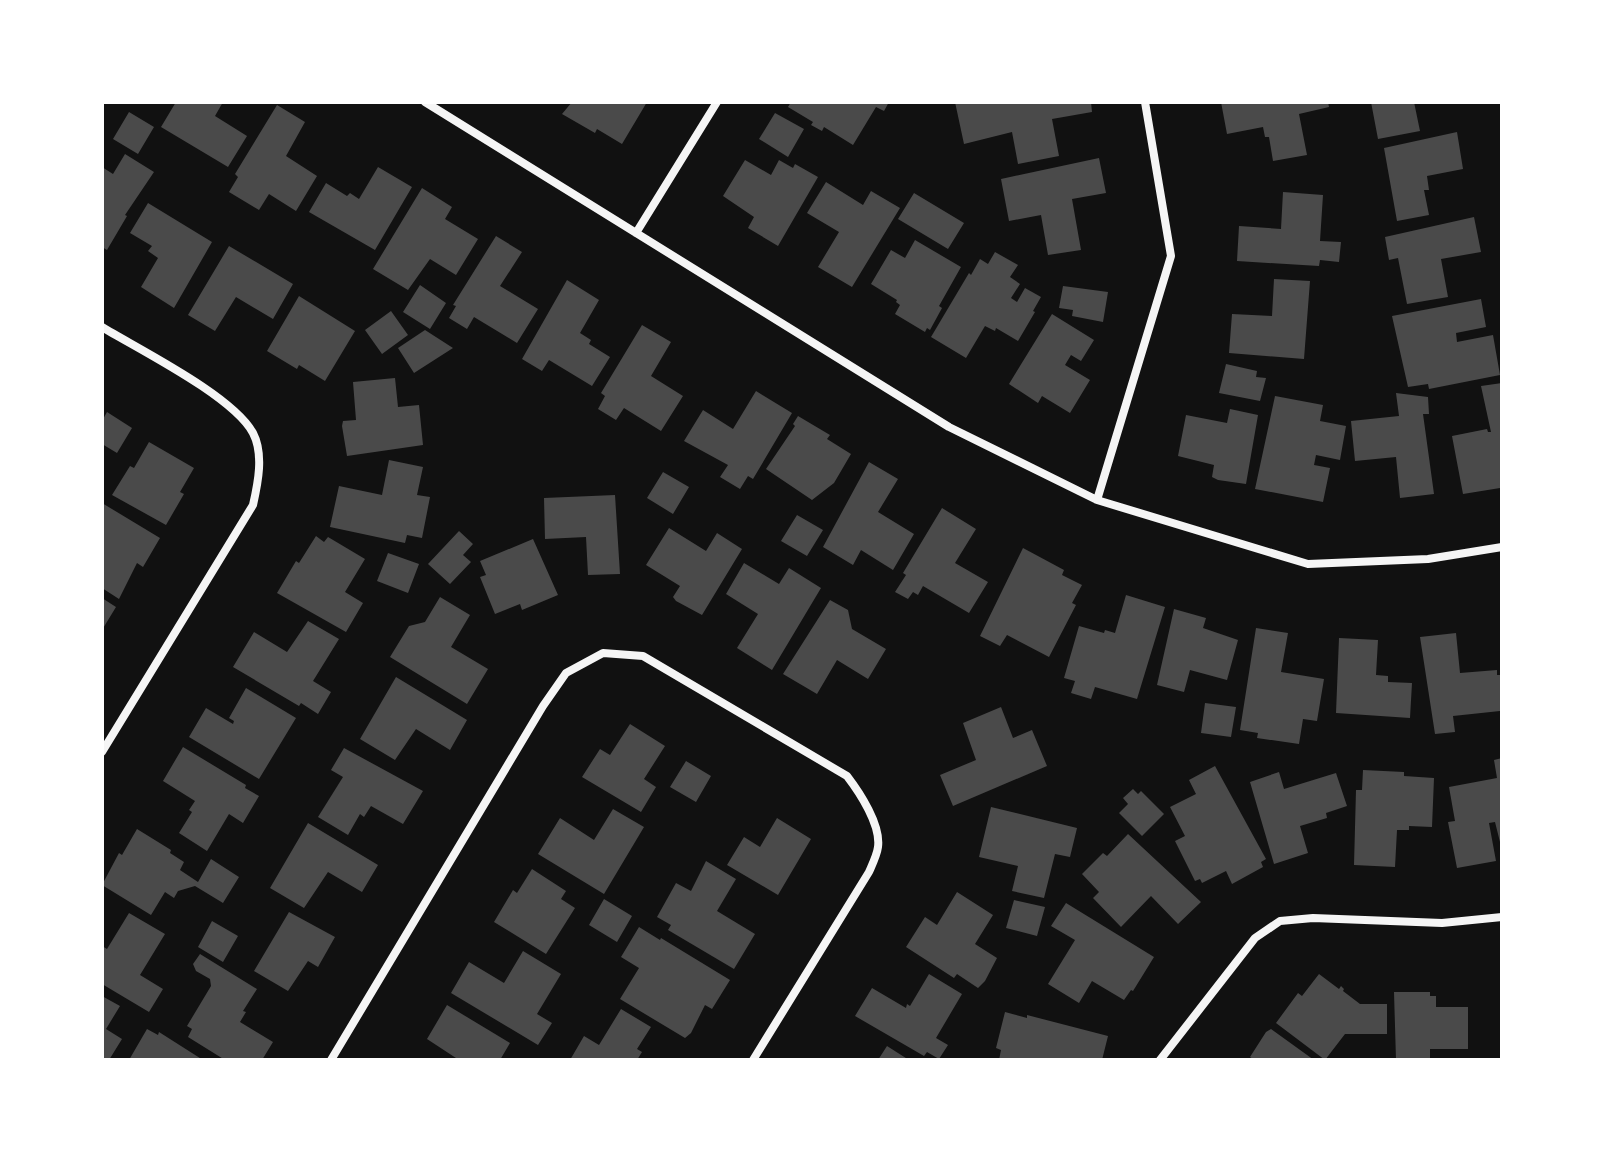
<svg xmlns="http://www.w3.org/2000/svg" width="1604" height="1162" font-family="'Archivo Narrow',sans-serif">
	<rect width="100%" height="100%" fill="#111"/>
	<path fill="#4a4a4a" d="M176,102H223L215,116L247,136L228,167L161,127Z
		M572,102H647L622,144L597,129L595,133L562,114Z
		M791,102H889L884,111L876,107L853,145L824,127L822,131L811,125L813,122L788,107Z
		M955,102H1091L1092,112L1052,119L1059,156L1018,164L1012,132L964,144Z
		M1221,102H1328L1329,107L1299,114L1307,155L1273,161L1269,137H1265L1263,127L1227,134Z
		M1371,102H1414L1420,131L1378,139Z
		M277,105L305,122L286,156L317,176L296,211L269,194L259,210L229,192L238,177L235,174Z
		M129,112L154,127L138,154L113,139Z
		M775,113L804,129L788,157L759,139Z
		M1457,132L1463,169L1427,176L1429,190H1424L1429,215L1397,221L1384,148Z
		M125,154L154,172L125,215L127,216L107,250L102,247V167L113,174Z
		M1099,158L1106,193L1072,199L1081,250L1048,255L1041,215L1009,221L1001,179Z
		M745,160L771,175L779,160L793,168L795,164L818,177L778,246L748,228L754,217L723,196Z
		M378,167L412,187L375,250L309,212L326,183L347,196L350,193L359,199Z
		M826,182L863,205L871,191L900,208L852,287L818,267L839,232L807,213Z
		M422,188L452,207L445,219L478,239L456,275L430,259L408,290L373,269Z
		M1283,192L1323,195L1320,241L1341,242L1339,262L1320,260L1319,266L1237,261L1239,226L1281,229Z
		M914,193L964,223L948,249L898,219Z
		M148,203L212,242L174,308L141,287L158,258L148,251L152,246L130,233Z
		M1474,217L1481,252L1441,259L1448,297L1407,304L1398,258L1389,260L1385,237Z
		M496,236L522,252L500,286L538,309L517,343L474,317L467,329L449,318L456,306L453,305Z
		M915,240L961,267L939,306L942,308L930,330L927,328L925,332L895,314L900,305L896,302L897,300L871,284L891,250L905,258Z
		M229,246L293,284L273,319L236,297L215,331L188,315Z
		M995,252L1018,265L1010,277L1020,284L1011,298L1017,302L1025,288L1041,297L1033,311L1035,312L1018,341L996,328L995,331L985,326L966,358L931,337L969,273L971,275L980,259L988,264Z
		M1274,279L1310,281L1304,359L1229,353L1232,314L1272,316Z
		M567,280L599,300L580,333L591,340L589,344L610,357L592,386L549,360L542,371L522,359Z
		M420,285L446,303L430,329L403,312Z
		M1063,286L1108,292L1103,322L1072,316L1073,310L1059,308Z
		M299,296L355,331L325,381L299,365L297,369L267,351Z
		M1481,299L1486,327L1456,333L1457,342L1493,335L1500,375L1429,389L1428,384L1408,387L1392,316Z
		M391,311L408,335L382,354L365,330Z
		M1052,314L1094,340L1081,361L1071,355L1065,365L1090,380L1070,413L1042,396L1038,403L1009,384Z
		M642,325L671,342L651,376L683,396L661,431L624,408L616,420L598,409L605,396L601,393Z
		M425,330L453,348L414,373L398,348Z
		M1226,364L1257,371L1256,377L1266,378L1260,401L1219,393Z
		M395,378L398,407L419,405L423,445L347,456L342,426L343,421L356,420L353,382Z
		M1502,383V483L1500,484V488L1463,494L1452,436L1487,429L1488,432H1491L1481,386Z
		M756,391L792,413L753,479L748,476L740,489L720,477L728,465L684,441L703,410L733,429Z
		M1396,393L1428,397L1429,414H1423L1434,494L1400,498L1396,457L1355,461L1351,421L1399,416Z
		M1275,396L1323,405L1320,421L1346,426L1340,460L1316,455L1314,465L1330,468L1323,502L1255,489Z
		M1230,409L1258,415L1246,484L1218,480L1212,477L1214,465L1178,456L1186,415L1227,423Z
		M107,412L132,428L117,453L102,444V421Z
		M798,416L830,435L827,439L851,454L834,483L812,500L766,469L795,426L793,424Z
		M149,442L194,468L180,492L184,494L166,525L112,495L130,466L134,468Z
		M389,460L423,467L417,495L430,497L422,538L407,535L405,543L330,527L339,486L382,495Z
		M869,462L898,479L878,512L914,534L893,570L861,550L853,565L823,547Z
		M663,472L689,487L673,514L647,498Z
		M615,495L620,574L588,575L586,537L545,539L544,498Z
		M102,503L160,538L143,567L137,563L119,599L102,588Z
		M942,508L976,529L955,563L988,582L969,613L923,586L918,595L913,592L908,599L895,592L906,575L903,573Z
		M797,515L823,530L807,556L781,541Z
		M669,528L706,551L717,533L742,549L702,615L676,601L673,597L680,586L646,565Z
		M459,531L473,544L463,555L471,562L450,584L428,564Z
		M316,536L324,542L328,537L365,559L345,592L363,603L346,632L277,593L296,561L299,563Z
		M533,539L558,595L522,610L520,604L495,614L480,577L486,575L480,561Z
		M1023,548L1064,570L1062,575L1082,585L1072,603L1076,605L1049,657L1007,635L1000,646L980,636Z
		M388,553L419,564L408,593L377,581Z
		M744,563L779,584L789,568L821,588L772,670L737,648L758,614L726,594Z
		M1126,595L1165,607L1137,699L1095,687L1091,699L1071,693L1075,681L1064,678L1079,626L1104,633L1105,630L1115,633Z
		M440,597L470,615L451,647L488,669L467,704L390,657L409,626L425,622Z
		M102,598L116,607L102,630Z
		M830,600L848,610L852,629L886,649L868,679L837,660L817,694L783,674Z
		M1174,609L1206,618L1203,628L1238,640L1227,680L1190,670L1184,692L1157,685Z
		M308,621L339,639L313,681L331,692L318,714L301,703L299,706L233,667L254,632L287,652Z
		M1256,628L1288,633L1281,672L1324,679L1317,721L1303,719L1299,744L1257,738L1258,733L1240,730Z
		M1456,633L1460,673L1497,670V675H1502V707L1500,711L1453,716L1455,732L1435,734L1420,637Z
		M1339,638L1378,640L1376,675L1388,676V682L1412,683L1410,718L1336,713Z
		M396,677L467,720L450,750L416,729L395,760L360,739Z
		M246,688L296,718L259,779L189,737L206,708L233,724L234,721L229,718Z
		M1205,703L1236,707L1231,737L1201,733Z
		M1001,707L1013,738L1032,730L1047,766L953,806L940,775L976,760L963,723Z
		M630,724L665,746L644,779L656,787L641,812L582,777L600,749L610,755Z
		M183,747L246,785L245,788L259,796L243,823L229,814L207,851L179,833L192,812L189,810L195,801L163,781Z
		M344,748L423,791L403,824L371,806L364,817L360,814L348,835L318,817L343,777L331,770Z
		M1502,758V850L1495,822L1489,823L1496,861L1457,868L1448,822L1455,821L1449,787L1497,778L1494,760Z
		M686,761L711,776L696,802L670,787Z
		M1215,766L1266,859L1261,862L1263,867L1232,884L1226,871L1202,883L1200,879L1195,881L1175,841L1185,836L1170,807L1196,794L1189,780Z
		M1363,770L1404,772V776L1434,778L1432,827L1409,826V830H1397L1395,867L1354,865L1356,790H1362Z
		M1279,772L1284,789L1336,773L1347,806L1326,813L1327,818L1300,826L1308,853L1274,864L1250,782Z
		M1133,789L1138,794L1141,791L1164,814L1142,836L1119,813L1128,804L1123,798Z
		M991,807L1077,828L1070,857L1055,854L1044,898L1012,891L1018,866L979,857Z
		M613,809L644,827L604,894L538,854L560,818L594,840Z
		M777,818L811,839L778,895L727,865L744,837L760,847Z
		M308,823L378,865L362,892L328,872L304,908L270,888Z
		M137,829L171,850L170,853L184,862L180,870L198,882L211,859L239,877L223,903L195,886L178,891L174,898L165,892L151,915L102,885L119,853L122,855Z
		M1128,834L1201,902L1178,924L1151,896L1121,927L1093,898L1099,892L1082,874L1103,853L1107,856Z
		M706,861L736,879L717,911L755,934L734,969L668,930L671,925L657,917L676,883L691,891Z
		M532,869L566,891L561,899L575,908L546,954L494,922L513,890L517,893Z
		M957,892L993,915L975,944L997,958L985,981L978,988L957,974L954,978L906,947L925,917L937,925Z
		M604,899L632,916L617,942L589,925Z
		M1014,900L1045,907L1037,936L1006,928Z
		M1066,903L1154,957L1133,991L1131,990L1124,1000L1092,981L1079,1003L1048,984L1075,940L1051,926Z
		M289,912L335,937L318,967L308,961L288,991L254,971Z
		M129,913L165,934L140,975L163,989L149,1012L102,984V946L107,949Z
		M212,921L238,936L223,962L198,947Z
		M639,927L660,940L661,938L730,980L712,1009L705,1005L691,1033L685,1038L620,999L639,968L621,957Z
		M523,951L561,974L537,1014L552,1023L538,1045L451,993L469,962L504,983Z
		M200,954L257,989L243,1011L246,1012L240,1022L273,1042L262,1060H225L188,1037L192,1029L187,1026L211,986L210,979L196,971L193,964Z
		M929,974L962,994L936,1038L948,1045L939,1059L927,1052L924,1056L855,1016L872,988L906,1008L907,1004L910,1006Z
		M1319,974L1339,989L1341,986L1344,989L1343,991L1360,1004H1387V1034H1345L1325,1060L1276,1023L1298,993L1302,996Z
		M1394,992H1430V996H1436V1007H1468V1049H1430V1060H1396Z
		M102,996L120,1006L106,1029L122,1039L109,1060H102Z
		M447,1005L510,1043L500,1060H459L427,1039Z
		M621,1009L651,1027L637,1049L642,1052L637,1060H570L584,1036L599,1045Z
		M1005,1012L1027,1018V1015L1108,1036L1102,1060H999L1001,1050L996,1048Z
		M147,1029L158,1035L159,1032L203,1060H129Z
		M1271,1029L1314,1060H1254L1250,1057L1266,1032Z
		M887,1046L909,1060H878Z"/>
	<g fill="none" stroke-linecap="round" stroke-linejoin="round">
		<path stroke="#f5f5f5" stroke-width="8" d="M425,102L949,427L1097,500L1308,564L1428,559L1502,547
			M636,233L717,102
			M102,327C140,350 233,396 253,433C264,454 258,483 253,505L102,752
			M1097,500L1171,256L1145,102
			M331,1060L543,706L566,673L603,653L643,656L847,776C860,793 881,825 878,847C877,855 872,865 869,872L753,1060
			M1160,1060L1255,938L1280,921L1313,918L1442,923L1502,917"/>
	</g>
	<rect width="1604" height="1162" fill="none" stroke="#ffffff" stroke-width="208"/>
</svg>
